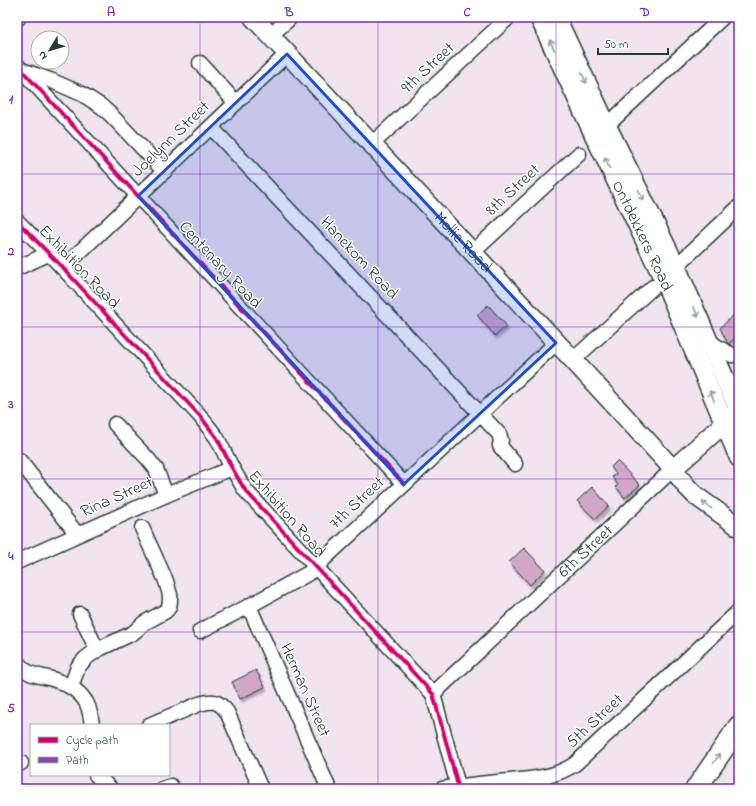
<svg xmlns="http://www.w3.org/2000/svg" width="756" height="806" font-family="'Indie Flower',sans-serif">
	<defs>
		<filter id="shadow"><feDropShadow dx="2" dy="3.5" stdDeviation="1" flood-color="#0004"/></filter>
	</defs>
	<rect width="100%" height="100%" fill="#f2e4ef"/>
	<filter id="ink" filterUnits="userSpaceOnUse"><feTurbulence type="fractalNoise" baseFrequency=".025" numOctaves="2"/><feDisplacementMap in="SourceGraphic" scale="8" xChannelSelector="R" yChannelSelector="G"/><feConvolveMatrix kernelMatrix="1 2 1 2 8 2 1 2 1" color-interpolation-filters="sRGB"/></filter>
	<g filter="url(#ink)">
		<path fill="#d2a6c9" stroke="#1f3d34" filter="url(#shadow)" d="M488,305L507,326L495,336L477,315Z
			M739,310V335L728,344L720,328Z
			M617,461L640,485L625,498L616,487L618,485L612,477L616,474L611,467Z
			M592,487L609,506L595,519L577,501Z
			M524,548L545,570L530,585L509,562Z
			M256,670L265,687L240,699L232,682Z"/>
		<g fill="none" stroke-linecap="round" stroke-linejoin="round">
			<g stroke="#1f3d34" stroke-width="17">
				<g id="minor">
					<path d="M17,19L19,17"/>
					<path d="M270,36L291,17"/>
					<path d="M200,63L236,103"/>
					<path d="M17,65L404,484"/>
					<path d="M22,70L50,80L82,94L101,106L111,115L164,171"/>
					<path d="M211,127L499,434L501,440L500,445V446L515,464"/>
					<path d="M601,131L723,17"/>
					<path d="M372,144L509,17"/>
					<path d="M17,221L63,268L200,416L217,438L232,468L245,490L433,694L458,786"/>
					<path d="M473,252L579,154"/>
					<path d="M17,268L48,254"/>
					<path d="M63,268L287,54"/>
					<path d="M669,273L739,207"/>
					<path d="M707,339L719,348L732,355"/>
					<path d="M573,360L653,287"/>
					<path d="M115,424L148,459L156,469L166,495"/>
					<path d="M19,460L77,534"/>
					<path d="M17,562L166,495L232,468"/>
					<path d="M249,606L329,789"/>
					<path d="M80,614L97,650"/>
					<path d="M200,631L249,606L309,573L556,343"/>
					<path d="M17,662C30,678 38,674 55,680C67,684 81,692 87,704C90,710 91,718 92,725"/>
					<path d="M71,687L78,667L86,658L97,650L133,633L144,623L166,611L169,607L170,601V595L166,581L142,528"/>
					<path id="s1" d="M433,694L673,469"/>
					<path d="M149,725L199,704C212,700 218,700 227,712L261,789"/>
					<path d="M17,765L21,763"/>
					<path d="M96,775L111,789"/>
					<path d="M162,789L171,786"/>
					<path d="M442,789C461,786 479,784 498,782C526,779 551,780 575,764L739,611"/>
				</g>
			</g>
			<g stroke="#1f3d34" stroke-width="21">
				<g id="major">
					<path id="s2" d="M253,17L573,360L673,469L687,487L696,496L739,527"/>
					<path id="s3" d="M539,17L595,137L663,278L739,458"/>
					<path d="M556,17L607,126L676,266L739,411"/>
					<path d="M673,469L719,428L731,416"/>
				</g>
			</g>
			<g stroke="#1f3d34" stroke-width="23">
				<path id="highway" d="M696,789L739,726"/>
			</g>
			<use href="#minor" stroke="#fff" stroke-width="14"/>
			<use href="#major" stroke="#fff" stroke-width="18"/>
			<use href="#highway" stroke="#fff" stroke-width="20"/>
			<path stroke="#8e44ad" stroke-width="3" stroke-dasharray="6 3" stroke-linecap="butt" d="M17,765L21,763"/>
			<g stroke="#fff" stroke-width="6">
				<path id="cycleway" d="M17,65L404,484
					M17,221L63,268L200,416L217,438L232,468L245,490L433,694L458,786"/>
			</g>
			<use href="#cycleway" stroke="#d6006c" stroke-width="4"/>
		</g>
		<defs><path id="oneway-shaft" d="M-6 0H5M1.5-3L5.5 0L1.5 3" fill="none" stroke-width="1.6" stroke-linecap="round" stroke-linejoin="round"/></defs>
		<g stroke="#8f9e9a">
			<use href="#oneway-shaft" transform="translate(552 45) rotate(-115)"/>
			<use href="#oneway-shaft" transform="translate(584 78) rotate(65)"/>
			<use href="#oneway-shaft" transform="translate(607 163) rotate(-116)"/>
			<use href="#oneway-shaft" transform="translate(641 195) rotate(64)"/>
			<use href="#oneway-shaft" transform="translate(696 312) rotate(67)"/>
			<use href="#oneway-shaft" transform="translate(712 396) rotate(-113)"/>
			<use href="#oneway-shaft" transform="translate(707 505) rotate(-144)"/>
			<use href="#oneway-shaft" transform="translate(717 758) rotate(-55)"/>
		</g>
	</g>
	<path fill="#1d4ed8" fill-opacity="0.2" stroke="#1d4ed8" stroke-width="3" stroke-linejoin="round" d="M287,54L556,343L404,484L138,196Z"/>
	<path fill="none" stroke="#7b2cbf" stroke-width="1" stroke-opacity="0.55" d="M200,17V789M378,17V789M556,17V789M17,174H739M17,327H739M17,479H739M17,632H739"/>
	<g text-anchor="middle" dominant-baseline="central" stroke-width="3" stroke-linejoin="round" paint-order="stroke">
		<g font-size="17" fill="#1f3d34" stroke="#fff">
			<text transform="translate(428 68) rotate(-43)">9th Street</text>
			<text transform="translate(171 139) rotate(-44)">Joelynn Street</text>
			<text transform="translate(513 190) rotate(-43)">8th Street</text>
			<text stroke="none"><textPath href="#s3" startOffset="242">Ontdekkers Road</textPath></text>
			<text stroke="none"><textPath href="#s2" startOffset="308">Mollie Road</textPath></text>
			<text transform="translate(359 258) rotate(47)">Hanekom Road</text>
			<text transform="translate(220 265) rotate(47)">Centenary Road</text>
			<text transform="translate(79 267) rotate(46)">Exhibition Road</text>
			<text transform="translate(117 497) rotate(-24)">Rina Street</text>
			<text transform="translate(357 503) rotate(-43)">7th Street</text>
			<text transform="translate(287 514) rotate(49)">Exhibition Road</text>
			<text stroke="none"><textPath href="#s1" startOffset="209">6th Street</textPath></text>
			<text transform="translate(305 690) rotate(66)">Herman Street</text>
			<text transform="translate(595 721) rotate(-43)">5th Street</text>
		</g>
	</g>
	<rect width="756" height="806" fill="none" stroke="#fff" stroke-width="44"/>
	<rect x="30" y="724" width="140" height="52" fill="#ffffff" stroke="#a5b1ae"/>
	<rect x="38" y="737" width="20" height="6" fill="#d6006c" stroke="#a5b1ae"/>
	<text x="66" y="744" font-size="12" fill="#1f3d34">Cycle path</text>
	<rect x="38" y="757" width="20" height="6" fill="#8e44ad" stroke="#a5b1ae"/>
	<text x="66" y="764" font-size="12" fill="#1f3d34">Path</text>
	<g transform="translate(50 50) rotate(232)"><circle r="19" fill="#ffffff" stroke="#a5b1ae"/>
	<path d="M0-3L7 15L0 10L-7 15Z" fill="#1f3d34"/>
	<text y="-6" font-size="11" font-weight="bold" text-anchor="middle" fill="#1f3d34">N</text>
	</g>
	<path d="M598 48v6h70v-6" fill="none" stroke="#1f3d34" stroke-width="2"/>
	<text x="604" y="48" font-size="12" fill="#1f3d34" stroke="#ffffff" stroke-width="3" paint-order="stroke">50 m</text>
	<rect x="22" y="22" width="712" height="762" fill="none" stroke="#7b2cbf" stroke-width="1.5"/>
	<g font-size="13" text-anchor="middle" font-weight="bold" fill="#7b2cbf">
		<text x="111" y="16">A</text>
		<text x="289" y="16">B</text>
		<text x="467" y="16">C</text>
		<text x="645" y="16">D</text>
		<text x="11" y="103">1</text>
		<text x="11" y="255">2</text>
		<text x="11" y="408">3</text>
		<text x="11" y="560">4</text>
		<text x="11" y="712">5</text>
	</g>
</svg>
